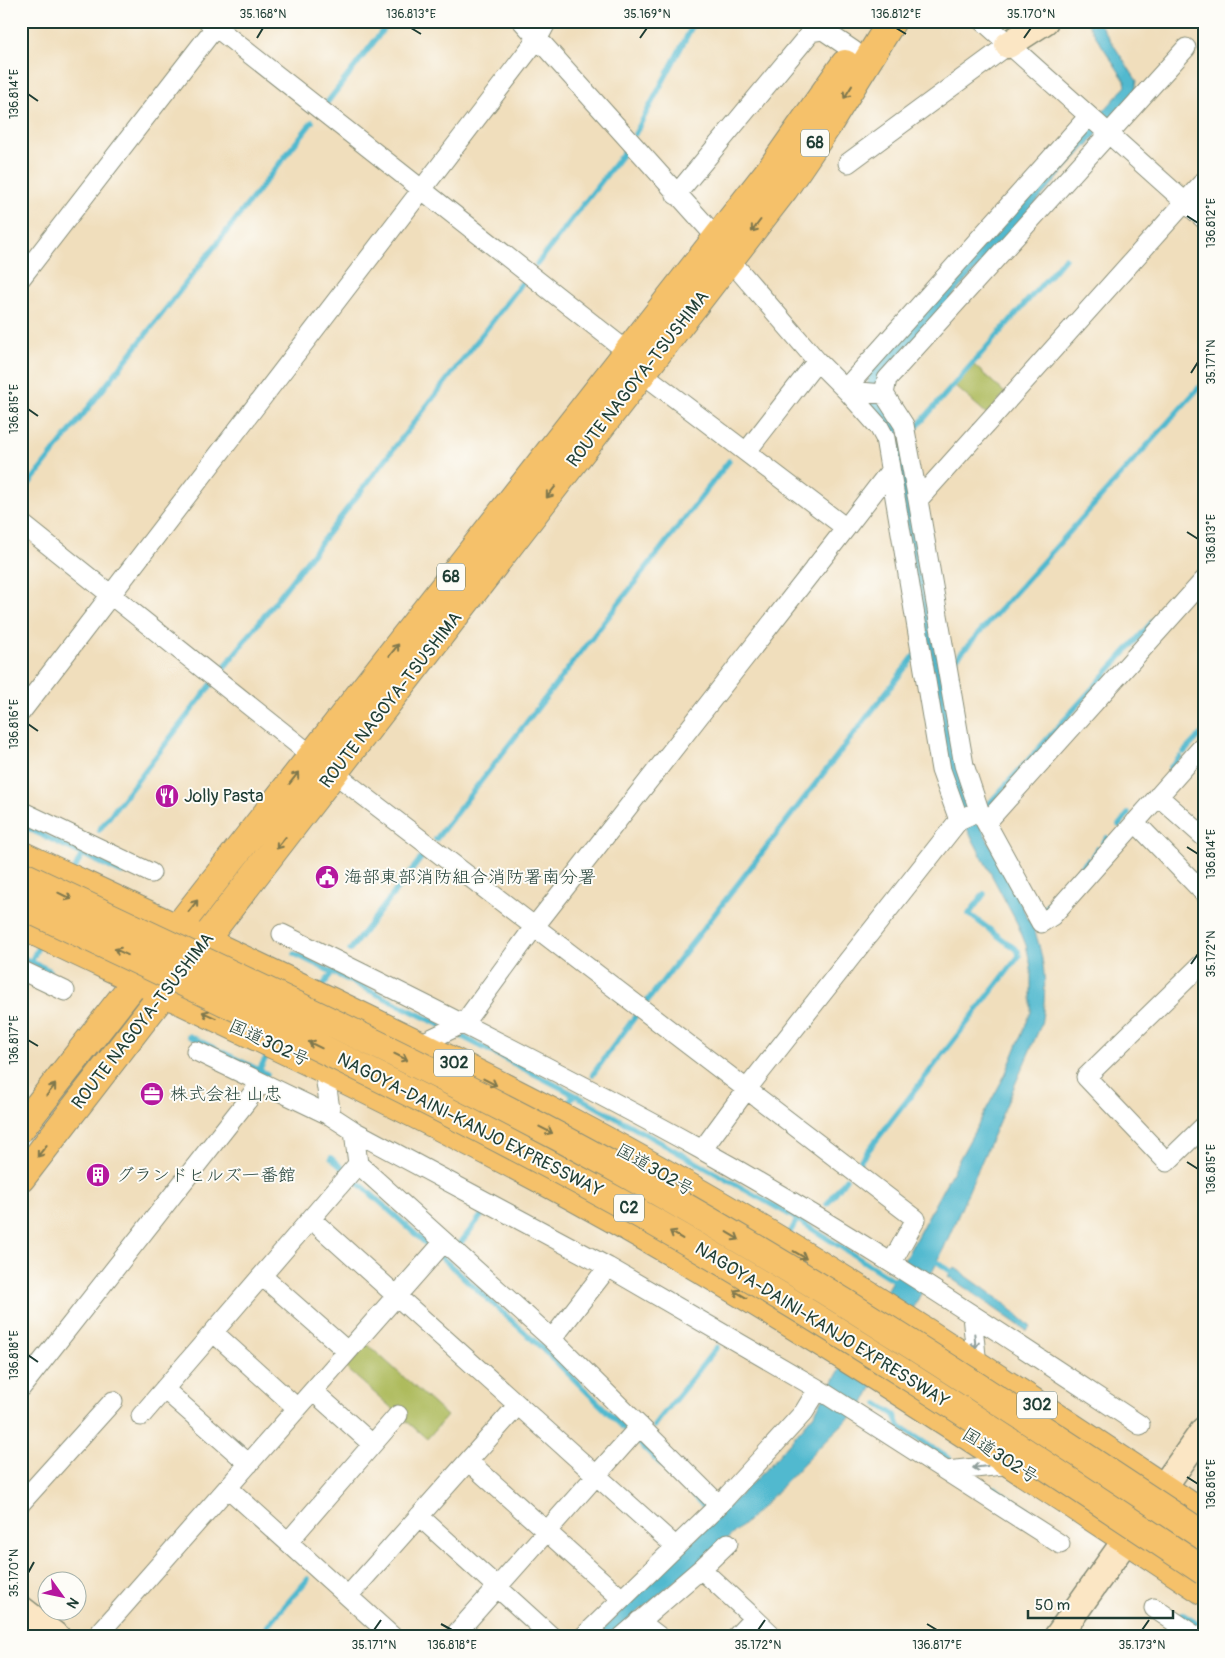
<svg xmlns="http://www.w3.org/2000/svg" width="1225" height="1658" font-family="Pangolin,'Klee One',sans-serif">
	<rect width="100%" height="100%" fill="#fdfcf7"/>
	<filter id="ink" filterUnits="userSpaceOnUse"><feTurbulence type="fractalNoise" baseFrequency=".02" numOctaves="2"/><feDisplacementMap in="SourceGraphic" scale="10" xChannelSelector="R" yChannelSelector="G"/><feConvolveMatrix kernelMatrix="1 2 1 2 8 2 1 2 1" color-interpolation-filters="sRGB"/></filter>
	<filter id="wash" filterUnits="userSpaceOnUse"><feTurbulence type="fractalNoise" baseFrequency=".0096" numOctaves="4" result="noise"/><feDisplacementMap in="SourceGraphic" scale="20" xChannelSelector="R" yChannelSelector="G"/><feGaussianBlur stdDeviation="1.12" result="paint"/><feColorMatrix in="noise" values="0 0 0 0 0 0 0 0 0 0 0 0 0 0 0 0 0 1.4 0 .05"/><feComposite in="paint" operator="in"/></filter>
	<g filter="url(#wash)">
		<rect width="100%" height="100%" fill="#f0debc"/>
		<path fill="#aebb5d" stroke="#667c48" d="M974,365L1005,393L987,414L955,386Z
			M367,1344L447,1416L427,1439L346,1368Z"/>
		<path fill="#51b9cf" stroke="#387b82" d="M1086,21H1098L1137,81L1135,92L883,374L898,426L970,805L1035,932C1046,965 1047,991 1041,1025L940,1257L862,1407C819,1443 784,1487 743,1525C700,1564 653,1595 611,1637H595L771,1464L814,1414L907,1255L1005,1075L1031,1012V967L1026,945L1017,923L965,825L945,768L890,439L867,404L868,374L1126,86L1125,81Z
			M954,1267L1004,1303L1031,1327L1027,1331L948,1276Z"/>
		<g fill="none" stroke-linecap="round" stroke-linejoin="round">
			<path stroke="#51b9cf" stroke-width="5.5" d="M326,104L390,21
				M635,134L695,21
				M1202,198L1204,196
				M537,264L625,151
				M914,430L1065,258
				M21,494L312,122
				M954,661L1204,382
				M223,669L522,283
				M1184,752L1200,735
				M1170,768L1180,757
				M988,805L1180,591
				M21,825L122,873
				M1119,825L1128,814
				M99,830L211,685
				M436,839L729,461
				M1103,843L1107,838
				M1093,855L1097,849
				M74,871L82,854
				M1044,909L1088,860
				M350,950L425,853
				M295,954L440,1025
				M21,957L49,970
				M31,962L39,945
				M323,985L333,972
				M645,1004L915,655
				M189,1036L267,1074
				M463,1037L577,1096L785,1212L898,1283
				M259,1070L268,1054
				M593,1074L637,1014
				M563,1109L574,1095
				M331,1158L542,1348L710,1512
				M857,1165L1019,956L1018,951L969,914L984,894
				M827,1204L846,1179
				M787,1238L797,1220
				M459,1245L484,1212
				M933,1259L956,1275
				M878,1404L895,1415L899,1426L948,1458
				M654,1426L717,1347
				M994,1488L1036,1516
				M1182,1614L1204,1628
				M258,1637L308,1579"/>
		</g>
	</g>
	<g filter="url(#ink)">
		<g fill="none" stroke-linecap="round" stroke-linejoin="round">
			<g stroke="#888e78" stroke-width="21">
				<path id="street" d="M208,21L628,352L642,373L846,528L535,926L464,1023L418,1045
					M522,21L717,238
					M983,21L1204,219
					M848,163L1008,45
					M1204,181L918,500L964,765L979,810L1041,923L1052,916L1204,745
					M676,195L811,32L823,30L854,51
					M730,260L817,361L847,391L884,394
					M21,278L220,21
					M845,389L1088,117
					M847,391L879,427L885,438L941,770L959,820
					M747,451L817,361
					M918,500L904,425L884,394L887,379L1186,48
					M21,523L311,755
					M846,528L890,471
					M21,712L538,38L547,21
					M334,773L916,1219L892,1262
					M1158,796L1204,837
					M21,811L151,873
					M1135,822L1204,893
					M986,823L1204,580
					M282,934C423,1003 564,1074 702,1150C853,1234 996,1330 1140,1425
					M1204,962L1086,1077L1167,1162L1204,1126
					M21,970L65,991
					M196,1051L331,1116L354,1131L608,1267L818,1389L1060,1544
					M324,1069L331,1116
					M354,1131L358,1164L552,1339L719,1505
					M702,1150L746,1090L959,820L970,815
					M311,1219L676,1547
					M262,1276L347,1351
					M972,1315L977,1366
					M213,1332L297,1408
					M552,1339L608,1267
					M21,1388L261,1083
					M164,1389L249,1464
					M313,1391L372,1444
					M141,1416L358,1164
					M468,1461L622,1599
					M947,1471L1012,1464
					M228,1488L393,1637
					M21,1503L113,1401
					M419,1516L552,1637
					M288,1542L398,1415
					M701,1569L728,1543
					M348,1596L518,1405
					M1154,1608L1197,1637
					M639,1621L660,1637
					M96,1637L444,1242
					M453,1637L640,1426
					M583,1637L719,1505L804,1412L818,1389
					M622,1637L701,1569L754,1618
					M736,1637L754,1618L774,1637"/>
			</g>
			<g stroke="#888e78" stroke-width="29">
				<path id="secondary" d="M1008,45L1045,21
					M21,1609L57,1637
					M1057,1637L1204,1430"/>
			</g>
			<g stroke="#888e78" stroke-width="30">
				<path id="primary" d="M21,1128L774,165L845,64
					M21,1178L784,189L827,126L892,21"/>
			</g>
			<g stroke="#888e78" stroke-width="30">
				<path id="highway" d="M21,855C204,941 388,1026 567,1120C788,1236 996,1377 1204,1515
					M21,925C194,1007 368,1087 537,1177C768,1300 986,1447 1204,1591"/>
			</g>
			<use href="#street" stroke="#fff" stroke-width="19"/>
			<use href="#secondary" stroke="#fbe6c4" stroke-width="26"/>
			<use href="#primary" stroke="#f5c16b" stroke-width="28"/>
			<use href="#highway" stroke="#f5c16b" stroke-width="28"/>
			<g stroke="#888e78" stroke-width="30" stroke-linecap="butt">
				<path id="highway-bridge" d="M21,875C202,961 384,1044 561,1138C783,1257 994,1396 1204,1536
					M21,905C235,1006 450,1107 656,1223C844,1330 1024,1451 1204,1571"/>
			</g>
			<use href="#highway-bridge" stroke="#f5c16b" stroke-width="28"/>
		</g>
		<defs><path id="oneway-shaft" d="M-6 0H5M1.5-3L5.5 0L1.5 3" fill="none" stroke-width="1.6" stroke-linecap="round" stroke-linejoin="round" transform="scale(1.25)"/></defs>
		<g stroke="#7f784d">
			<use href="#oneway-shaft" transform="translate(848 92) rotate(122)"/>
			<use href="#oneway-shaft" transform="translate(756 226) rotate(127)"/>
			<use href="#oneway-shaft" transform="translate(551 492) rotate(128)"/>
			<use href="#oneway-shaft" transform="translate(394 650) rotate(-52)"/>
			<use href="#oneway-shaft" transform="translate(294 778) rotate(-52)"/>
			<use href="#oneway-shaft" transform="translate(281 843) rotate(128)"/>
			<use href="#oneway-shaft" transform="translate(65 896) rotate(26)"/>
			<use href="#oneway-shaft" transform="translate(193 906) rotate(-52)"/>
			<use href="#oneway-shaft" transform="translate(121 952) rotate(-155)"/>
			<use href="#oneway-shaft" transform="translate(209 1015) rotate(-155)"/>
			<use href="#oneway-shaft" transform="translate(315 1045) rotate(-154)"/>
			<use href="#oneway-shaft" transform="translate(401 1057) rotate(26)"/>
			<use href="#oneway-shaft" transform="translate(490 1082) rotate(27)"/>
			<use href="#oneway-shaft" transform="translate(51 1090) rotate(-52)"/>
			<use href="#oneway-shaft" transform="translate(546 1130) rotate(27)"/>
			<use href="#oneway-shaft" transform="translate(42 1151) rotate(128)"/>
			<use href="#oneway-shaft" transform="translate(676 1235) rotate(-149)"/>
			<use href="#oneway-shaft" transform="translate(733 1236) rotate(31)"/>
			<use href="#oneway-shaft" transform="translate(800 1255) rotate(31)"/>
			<use href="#oneway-shaft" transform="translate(740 1294) rotate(-149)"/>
		</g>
		<g stroke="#8f9e9a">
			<use href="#oneway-shaft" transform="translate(975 1341) rotate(85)"/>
			<use href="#oneway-shaft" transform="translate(980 1467) rotate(173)"/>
		</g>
	</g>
	<path fill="none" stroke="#1f3d34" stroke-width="2" d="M411,28L421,34M896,28L906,34M257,38L263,28M640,38L647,28M1024,38L1031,28M28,94L38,101M1187,216L1198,223M1191,373L1198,362M28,409L38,416M1187,532L1198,539M28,724L38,731M1187,847L1198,854M1191,964L1198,954M28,1040L38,1046M1187,1162L1198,1169M28,1355L38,1362M1187,1477L1198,1484M28,1573L34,1562M441,1624L452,1630M927,1624L937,1630M374,1630L381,1620M758,1630L765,1620M1142,1630L1149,1620"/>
	<defs>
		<g id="restaurant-disc" transform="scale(1.25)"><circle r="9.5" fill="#b5179e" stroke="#fdfcf7"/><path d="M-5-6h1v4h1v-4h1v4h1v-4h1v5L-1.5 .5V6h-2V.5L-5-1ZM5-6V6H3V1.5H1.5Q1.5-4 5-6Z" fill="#fff"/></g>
		<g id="civic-disc" transform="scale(1.25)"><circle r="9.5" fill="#b5179e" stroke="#fdfcf7"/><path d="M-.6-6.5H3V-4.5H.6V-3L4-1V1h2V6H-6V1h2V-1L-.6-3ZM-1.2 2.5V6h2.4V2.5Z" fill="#fff"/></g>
		<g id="office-disc" transform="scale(1.25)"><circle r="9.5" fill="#b5179e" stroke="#fdfcf7"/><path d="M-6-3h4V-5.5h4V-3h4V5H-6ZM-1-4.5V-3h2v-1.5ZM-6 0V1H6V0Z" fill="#fff"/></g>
		<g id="building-disc" transform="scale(1.25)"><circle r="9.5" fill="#b5179e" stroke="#fdfcf7"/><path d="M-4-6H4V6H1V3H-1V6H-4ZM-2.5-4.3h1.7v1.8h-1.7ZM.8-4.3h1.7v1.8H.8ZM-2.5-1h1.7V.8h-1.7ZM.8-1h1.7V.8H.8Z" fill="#fff"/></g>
	</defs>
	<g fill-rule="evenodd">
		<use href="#restaurant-disc" x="167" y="796"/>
		<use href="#civic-disc" x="327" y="877"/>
		<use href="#office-disc" x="152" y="1094"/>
		<use href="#building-disc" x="98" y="1175"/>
	</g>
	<g text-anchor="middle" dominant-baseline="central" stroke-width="4" stroke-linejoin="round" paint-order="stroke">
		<g fill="#fdfcf7" stroke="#62766e" stroke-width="1">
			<rect x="801" y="129.5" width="28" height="27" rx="4"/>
			<rect x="437" y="563.5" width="28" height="27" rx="4"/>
			<rect x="434" y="1049.5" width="40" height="27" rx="4"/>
			<rect x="614" y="1194.5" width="30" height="27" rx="4"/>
			<rect x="1017" y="1391.5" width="40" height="27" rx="4"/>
		</g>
		<g font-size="16" font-weight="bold" fill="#1f3d34">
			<text x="815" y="143">68</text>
			<text x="451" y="577">68</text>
			<text x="454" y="1063">302</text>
			<text x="629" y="1208">C2</text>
			<text x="1037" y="1405">302</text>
		</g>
		<g font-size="18" fill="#1f3d34" stroke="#fdfcf7">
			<text transform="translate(638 379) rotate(-52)">ROUTE NAGOYA-TSUSHIMA</text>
			<text transform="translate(391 700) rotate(-52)">ROUTE NAGOYA-TSUSHIMA</text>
			<text transform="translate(143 1021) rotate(-52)">ROUTE NAGOYA-TSUSHIMA</text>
			<text transform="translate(269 1043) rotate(25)">国道302号</text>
			<text transform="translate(470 1125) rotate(27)">NAGOYA-DAINI-KANJO EXPRESSWAY</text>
			<text transform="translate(655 1170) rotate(30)">国道302号</text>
			<text transform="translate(822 1325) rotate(32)">NAGOYA-DAINI-KANJO EXPRESSWAY</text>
			<text transform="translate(1000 1456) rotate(33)">国道302号</text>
		</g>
		<g font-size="18" fill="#1f3d34" stroke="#fdfcf7" text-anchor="start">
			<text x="184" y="796">Jolly Pasta</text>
			<text x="344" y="877">海部東部消防組合消防署南分署</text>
			<text x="170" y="1094">株式会社 山忠</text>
			<text x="116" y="1175">グランドヒルズ一番館</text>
		</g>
	</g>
	<rect width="1225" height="1658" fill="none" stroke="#fdfcf7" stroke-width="55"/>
	<g transform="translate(62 1596) rotate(123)"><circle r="24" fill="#fdfcf7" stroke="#a4b0a9"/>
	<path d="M0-4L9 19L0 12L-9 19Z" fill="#b5179e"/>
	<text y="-8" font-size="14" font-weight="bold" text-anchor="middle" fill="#1f3d34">N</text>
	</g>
	<path d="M1028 1610v8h145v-8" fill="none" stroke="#1f3d34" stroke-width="2.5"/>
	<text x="1035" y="1610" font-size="15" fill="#1f3d34" stroke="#fdfcf7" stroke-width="4" paint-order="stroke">50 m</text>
	<rect x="28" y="28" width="1170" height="1602" fill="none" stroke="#1f3d34" stroke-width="2"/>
	<g font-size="12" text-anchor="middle" fill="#1f3d34">
		<text x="263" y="18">35.168°N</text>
		<text x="411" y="18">136.813°E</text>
		<text x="647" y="18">35.169°N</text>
		<text x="896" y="18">136.812°E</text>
		<text x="1031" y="18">35.170°N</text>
		<text transform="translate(14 94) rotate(-90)" y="4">136.814°E</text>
		<text transform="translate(1211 223) rotate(-90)" y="4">136.812°E</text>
		<text transform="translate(1211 362) rotate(-90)" y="4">35.171°N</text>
		<text transform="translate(14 409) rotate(-90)" y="4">136.815°E</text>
		<text transform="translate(1211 539) rotate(-90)" y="4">136.813°E</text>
		<text transform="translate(14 724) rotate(-90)" y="4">136.816°E</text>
		<text transform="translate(1211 854) rotate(-90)" y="4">136.814°E</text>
		<text transform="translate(1211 954) rotate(-90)" y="4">35.172°N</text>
		<text transform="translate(14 1040) rotate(-90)" y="4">136.817°E</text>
		<text transform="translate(1211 1169) rotate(-90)" y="4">136.815°E</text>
		<text transform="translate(14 1355) rotate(-90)" y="4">136.818°E</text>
		<text transform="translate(1211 1484) rotate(-90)" y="4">136.816°E</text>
		<text transform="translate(14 1573) rotate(-90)" y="4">35.170°N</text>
		<text x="374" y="1649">35.171°N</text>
		<text x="452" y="1649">136.818°E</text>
		<text x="758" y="1649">35.172°N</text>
		<text x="937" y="1649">136.817°E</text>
		<text x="1142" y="1649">35.173°N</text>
	</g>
</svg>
